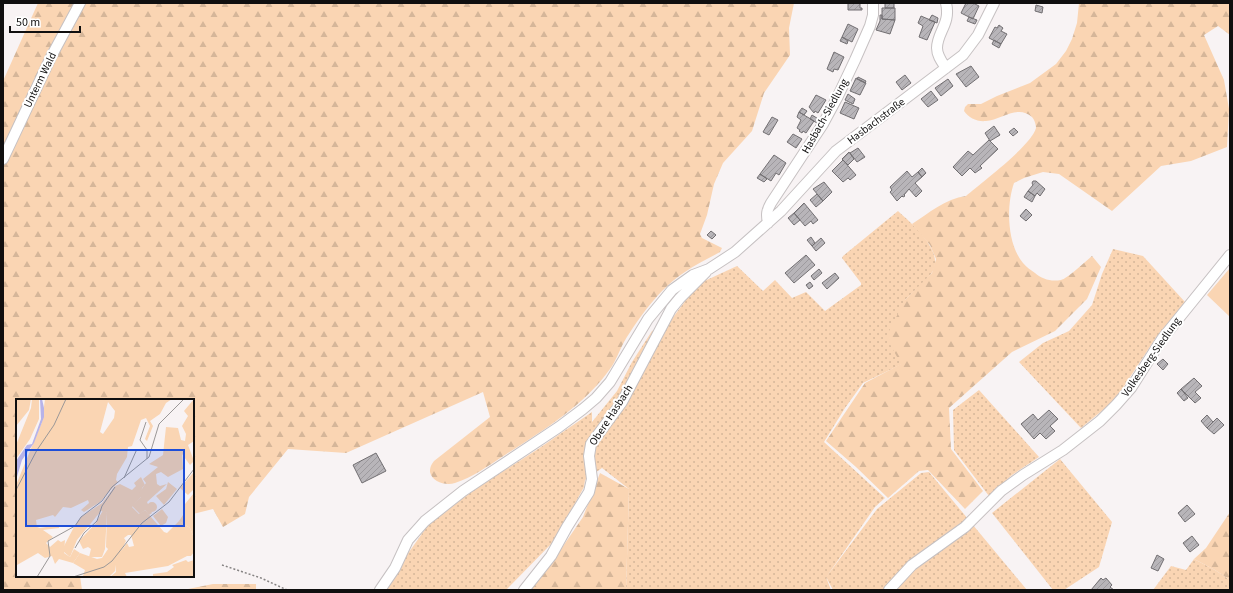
<svg xmlns="http://www.w3.org/2000/svg" width="1233" height="593" font-family="'Source Sans 3',sans-serif">
	<defs>
		<pattern id="grass-dots" width="8" height="8" patternUnits="userSpaceOnUse"><rect width="8" height="8" fill="#fad5b3"/><path d="M2 2h.1M6 6h.1" fill="none" stroke="#d5b699" stroke-width="1.8" stroke-linecap="round"/></pattern>
		<pattern id="forest-firs" width="22" height="20" patternUnits="userSpaceOnUse"><rect width="22" height="20" fill="#fad5b3"/><path d="M5 1l3.5 6h-7zM16 11l3.5 6h-7z" fill="#d5b699"/></pattern>
		<pattern id="building-hatch" width="6" height="6" patternUnits="userSpaceOnUse"><rect width="6" height="6" fill="#b8b5b9"/><path d="M-1 1l2-2M0 6l6-6M5 7l2-2" fill="none" stroke="#9d9a9e"/></pattern>
	</defs>
	<rect width="100%" height="100%" fill="#f8f3f4"/>
	<path fill="url(#grass-dots)" d="M898,211C912,224 947,253 931,274C924,283 914,291 905,300L902,364L863,383L845,408L824,442L885,498L875,507L827,576L877,509L921,473L929,472L1027,590H833L826,577L831,590H626L629,489L602,468L585,480L584,487L555,540L506,590H382L431,521L480,486L538,449L592,412V422L617,391L632,362L652,331L671,320L698,284L737,266L763,291L775,280L792,298L806,292L825,311L861,285V283L842,258L843,256Z
		M1113,249L1143,256L1185,302L1157,336L1115,400L1081,428L1019,362L1043,343L1069,331L1092,305L1102,274Z
		M979,390L1039,457L1012,475L989,496L954,450L953,410Z
		M1060,459L1112,522L1099,567L1064,590H1053L992,513Z
		M1194,559L1215,570L1230,580V590H1153L1171,566L1186,570Z"/>
	<path fill="url(#forest-firs)" d="M38,3H794L789,28L790,55L764,93L752,131L723,163L714,184L707,215L700,234L702,238L722,248L720,252C708,259 696,264 685,272C659,289 640,316 624,342C619,351 616,361 610,369C584,406 542,431 505,455C488,466 473,477 455,483C446,486 432,482 430,472C430,467 431,465 434,461L490,417L483,392L346,453L288,449L249,497L245,514L223,527L213,509L193,514V400H17V576H80L82,590H3V81Z
		M1079,3H1230V35L1218,26L1204,35L1224,80L1229,109L1227,147L1191,161L1161,166L1112,211L1059,174L1043,172L1024,178L1014,183C1006,206 1007,244 1023,263C1026,267 1031,270 1035,273C1042,279 1051,282 1061,280C1067,279 1086,261 1092,256L1101,267L1087,299L1055,331L1012,352L949,408L951,449L983,491L965,509L928,470L919,471L888,498L856,467L826,441L865,383L901,364L886,337L905,300L932,273L936,259L930,245L912,224C929,213 945,199 966,196C981,183 1032,145 1036,128C1036,124 1034,119 1032,117C1018,104 1001,120 986,121C977,122 969,118 964,111L965,107L968,104H981L997,96L1030,83L1056,64L1066,51L1072,39L1077,23Z
		M600,473L629,489L626,590H526L546,571L583,517Z
		M1230,512V580L1215,570L1194,559L1206,548Z
		M213,584H256V590H183Z"/>
	<path fill="#fad5b3" d="M1230,268V317L1207,295Z"/>
	<path fill="url(#building-hatch)" stroke="#726f72" d="M848,3H860V8H862V10H848Z
		M885,3H894V8H885Z
		M966,3H973L979,6L973,19L961,13Z
		M1036,5L1043,7L1042,13L1035,11Z
		M882,8H895V20L882,19Z
		M880,15H882V19L895,20L890,34L876,30L880,21Z
		M932,15L938,18L937,23L929,20Z
		M921,16L935,22L927,40L919,37L923,26L918,23Z
		M969,17L977,20L975,24L967,21Z
		M848,24L858,29L852,42L842,37Z
		M999,25L1003,28L1001,31L1007,34L1001,44L989,38L995,27L997,28Z
		M842,37L848,41L847,44L840,41Z
		M994,40L1001,44L999,48L992,44Z
		M834,52L844,57L838,70L834,69L833,72L827,69Z
		M971,66L979,77L966,87L956,74Z
		M905,75L911,83L902,90L896,82Z
		M858,77L866,81L865,83L857,79Z
		M856,78L866,83L860,95L850,91Z
		M948,79L953,86L941,96L935,88Z
		M931,91L938,100L928,107L921,99Z
		M848,94L855,99L853,104L845,100Z
		M816,95L826,100L818,113L815,111L814,113L809,107Z
		M845,102L859,108L854,119L840,113Z
		M802,108L807,111L804,115L799,112Z
		M799,112L814,121L806,133L803,131L802,133L799,131L800,130L797,128L801,120L797,117Z
		M812,115L820,120L817,123L810,119Z
		M772,117L778,120L769,135L763,132Z
		M994,126L1000,135L990,141L985,133Z
		M1014,128L1018,132L1013,136L1009,132Z
		M793,134L802,139L796,148L787,142Z
		M989,140L998,149L980,166L982,168L975,173L970,168L962,176L953,167L968,151L973,155Z
		M858,148L865,157L857,162L850,153Z
		M849,152L854,159L848,165L842,159Z
		M774,155L786,163L779,175L776,173L771,181L760,174Z
		M843,160L856,175L850,180L848,178L843,182L832,171Z
		M922,168L926,173L922,177L918,172Z
		M907,171L912,177L918,172L922,177L915,183L922,191L916,197L909,189L904,195L905,196L903,197L902,196L897,201L890,192L892,190L890,187Z
		M760,174L767,179L764,182L757,178Z
		M1033,181H1036L1045,189L1040,196L1037,193L1035,196L1028,191L1033,185L1032,183Z
		M824,182L832,192L823,201L813,189Z
		M1028,191L1035,196L1032,202L1024,197Z
		M817,194L823,201L816,207L810,200Z
		M804,203L818,220L813,224L811,221L805,226L794,213Z
		M1026,209L1032,215L1026,221L1020,216Z
		M794,213L800,220L794,225L788,218Z
		M711,231L716,235L712,239L707,235Z
		M811,237L815,243L812,246L807,240Z
		M821,238L825,243L816,251L812,246Z
		M806,255L815,265L794,283L785,273Z
		M819,269L822,273L814,280L811,276Z
		M835,273L839,278L827,289L822,283Z
		M810,282L813,286L809,289L806,285Z
		M1163,359L1168,364L1163,370L1157,364Z
		M1194,378L1202,386L1195,392L1201,398L1195,403L1181,389Z
		M1181,389L1188,398L1184,401L1177,393Z
		M1049,410L1058,419L1050,426L1055,431L1046,439L1040,433L1034,439L1021,424L1033,414L1038,420Z
		M1207,415L1213,422L1207,428L1201,421Z
		M1217,418L1224,425L1214,434L1207,428Z
		M376,453L386,471L362,483L353,465Z
		M1187,505L1195,514L1185,522L1178,513Z
		M1192,536L1199,545L1190,552L1183,543Z
		M1157,555L1164,559L1158,571L1151,568Z
		M1101,578L1103,580L1106,578L1112,585L1110,587L1114,590H1091Z"/>
	<g fill="none" stroke-linecap="round" stroke-linejoin="round">
		<g stroke="#c6c1c2" stroke-width="12">
			<path id="minor" d="M946,3C951,24 937,32 937,48C937,56 942,62 946,68
				M3,159L51,57L80,3
				M768,223C766,214 767,210 771,203L823,124L837,98L855,60L870,26L873,15V3
				M380,590L395,568L408,540L425,521L463,491L559,427L583,409L596,398L610,382L648,319L672,290L693,275L709,269L735,252L781,211L836,151L963,55L978,35L994,3
				M524,590L551,556L567,527L589,492L592,479L589,456L591,444L622,402L671,309L680,298L706,272
				M889,590L912,565L965,527L1001,491L1023,475L1063,450L1100,421L1116,405L1131,388L1162,339L1230,255"/>
		</g>
		<path stroke="#868383" stroke-width="1.5" stroke-dasharray="2 2" stroke-linecap="butt" d="M222,565L261,578L287,590"/>
		<use href="#minor" stroke="#fff" stroke-width="10"/>
	</g>
	<g text-anchor="middle" dominant-baseline="central" stroke-width="4" stroke-linejoin="round" paint-order="stroke">
		<g font-size="11" fill="#100f0f" stroke="#fff">
			<text transform="translate(40 80) rotate(-64)">Unterm Wald</text>
			<text transform="translate(825 116) rotate(-61)">Hasbach-Siedlung</text>
			<text transform="translate(876 121) rotate(-37)">Hasbachstraße</text>
			<text transform="translate(1151 357) rotate(-55)">Volkesberg-Siedlung</text>
			<text transform="translate(611 415) rotate(-57)">Obere Hasbach</text>
		</g>
	</g>
	<g transform="translate(16 399)">
		<rect width="178" height="178" fill="#f8f3f4"/>
		<path d="M16,0H23V20L14,40L0,60V46L15,9ZM125,78L129,86L126,89L125,98L116,108L123,115L129,111L148,133L151,134L163,122L174,129L178,139V153L175,157H171L152,167L109,174L111,178H94L100,173L99,166V172L93,178H59L67,177L69,171L57,164L64,154L81,160L86,159L92,150L90,148L91,114L85,112L61,141L54,158L48,153V147L58,128L65,118L86,104L99,87L104,85L116,91L120,87L118,84ZM112,136H115L118,147L113,148L111,144L105,152L110,142L108,139ZM152,83L161,90L148,106L140,97L150,90ZM131 108a5 5 0 1 1 10 0a5 5 0 1 1-10 0ZM146,110L152,118L150,124L145,127L137,117Z" fill="#fad5b3" fill-rule="evenodd"/>
		<path d="M0,0H15L13,11L0,27ZM29,0H156L150,4L144,15L134,22L137,27L131,42L129,40L134,27L130,19L125,21L116,47L112,48L111,58L101,75L100,81L102,83L84,103L68,113L65,111L73,104L72,101L55,109L47,108L39,118L37,116L20,121L21,128L24,129L43,126V129L27,131L37,138L30,144L34,148L42,141L45,143L49,141L48,154L54,158L58,150L64,154L57,164L43,160L39,165L36,157L29,159L22,154L1,166L0,86L26,23ZM92,3L99,12L98,19L87,35L84,33ZM178,0V42L172,46L178,62L174,66L166,55L167,70L152,78L145,73L140,75L141,85L144,87L151,85L131,103L136,114L133,116L129,111L124,115L116,107L125,98L123,94L130,84L127,80L142,68L133,65L147,56L150,28L162,29L165,41L169,42L170,35L166,27L172,17L168,12ZM178,94V139L174,129L163,122L167,116L169,105ZM87,111L91,114L89,150L86,158H73L75,150L72,148L67,150L63,142L80,124ZM170,161L172,163L178,161V178H137V175L151,173L158,168L156,166Z" fill="#fad5b3" fill-rule="evenodd"/>
		<path d="M177,74L178,90L172,96L164,89Z" fill="#fad5b3"/>
		<path d="M24,0H26L28,9V18L18,44L6,61L0,81V62L11,46L16,45L25,20Z" fill="#b7b3e9"/>
		<path fill="none" stroke="#9b9898" stroke-width="1" d="M130,23L124,41L131,51V60M108,79L121,50M0,91L21,51L38,26L50,0M59,149L68,134L81,122L86,107L99,88M21,178L34,157L32,142L59,127L65,118L86,102L96,88L133,58L143,25L168,0M57,178L88,168L96,162L126,124L153,103L178,70"/>
		<path fill="#1d4ed8" fill-opacity="0.15" stroke="#1d4ed8" stroke-width="2" d="M10,51H168V127H10Z"/>
		<rect width="178" height="178" fill="none" stroke="#100f0f" stroke-width="2"/>
	</g>
	<rect width="1233" height="593" fill="none" stroke="#100f0f" stroke-width="8"/>
	<path d="M10 26v6h70v-6" fill="none" stroke="#100f0f" stroke-width="2"/>
	<text x="16" y="26" font-size="12" fill="#100f0f" stroke="#ffffff" stroke-width="3" paint-order="stroke">50 m</text>
</svg>
